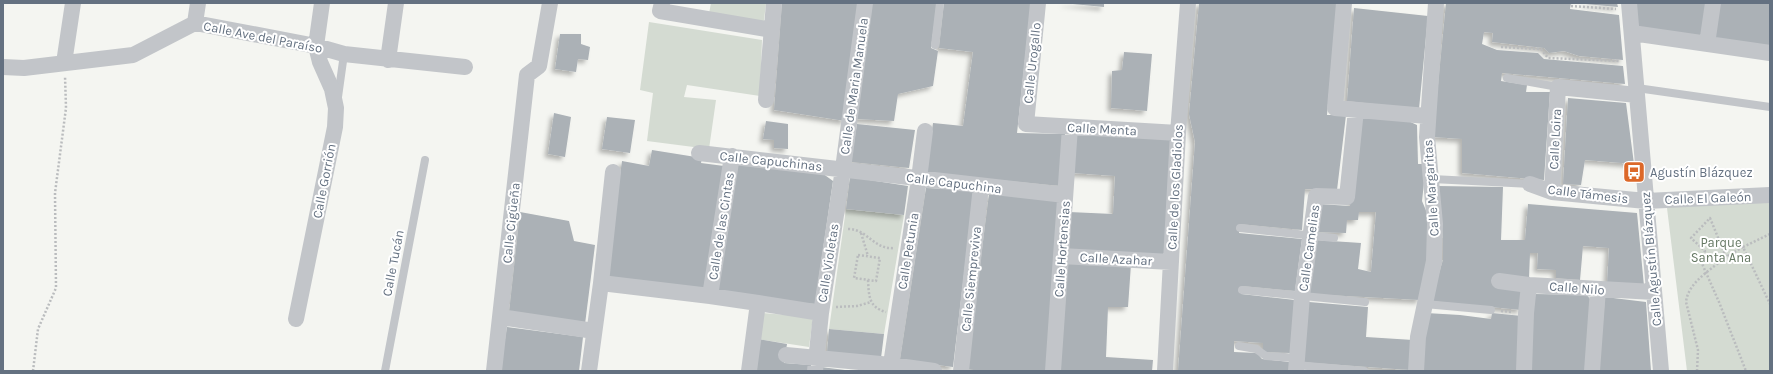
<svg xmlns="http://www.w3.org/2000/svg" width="1773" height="374" font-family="Karla,sans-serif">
	<defs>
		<filter id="shadow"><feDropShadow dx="-3.5" dy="3.5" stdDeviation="2" flood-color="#0004"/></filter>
	</defs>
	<rect width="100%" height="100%" fill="#f4f5f1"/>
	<path fill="#d4dbd2" d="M711,3H766L763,29L708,19Z
		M649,22L762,40L760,96L687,85L684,97L716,100L709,149L647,141L653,93L640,90Z
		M1666,200H1770V371H1687Z
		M846,209L904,215L884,334L829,329Z
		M762,313L813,317L809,347L758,339Z"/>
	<path fill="#abb1b6" filter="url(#shadow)" d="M782,3H860L845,121L774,110Z
		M871,3H937L931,48L938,51L933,86L898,94L894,121L856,119Z
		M944,3H1031L1017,133L1065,134L1061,186L927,173L933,123L963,126L973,52L939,48Z
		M1062,3H1104V7Z
		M1199,3H1337L1327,115H1346L1337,190L1305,189L1302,230L1240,224L1239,233L1302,239L1295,291L1242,286L1241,294L1295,300L1290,353L1263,352V343L1234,341V352L1257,353L1262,359L1290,362L1289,371H1178L1195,142L1189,114Z
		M1446,3H1571L1570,9L1619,15L1623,60L1579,56L1564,51L1549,53L1544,48L1492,42L1493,33L1484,32L1482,44L1497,50L1538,53L1544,59L1623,66L1625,84L1502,73L1501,81L1527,85L1526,92H1550L1544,180L1462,173V139L1433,137Z
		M1585,3H1617L1618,7L1585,4Z
		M1636,3H1709L1706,41L1635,32Z
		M1717,3H1770V51L1710,42Z
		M1354,8L1428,16L1419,109L1347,101Z
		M560,34H581V44L590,47L588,60L578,59L576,72L555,69Z
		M1124,52L1152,54L1147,111L1111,108L1112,71L1122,70Z
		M1568,98L1626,103L1634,164L1585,160L1581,185L1563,184Z
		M554,113L571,117L565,157L548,154Z
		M1361,116L1404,119L1417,125L1418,164H1426L1422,201L1430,220L1429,254L1420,300L1309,294L1316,240L1361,243L1358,269L1371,272L1376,212H1359L1358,220H1347L1346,233L1314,232L1319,204L1350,206Z
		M607,117L635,120L630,153L602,149Z
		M766,121L788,124V149L774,148V140L763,139Z
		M857,124L915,130L909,168L851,162Z
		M1074,132L1173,137L1166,258L1066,252L1069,212L1113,214L1115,176L1072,173Z
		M652,150L702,158L701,163L724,166L703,293L606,280L622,161L649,166Z
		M734,161L822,173L833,181L815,304L717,295Z
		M850,177L908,186L904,215L846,209Z
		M1437,186L1503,187L1501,240H1525L1528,204L1637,213L1644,286L1607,284L1609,248L1583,246L1580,280L1556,278V270L1537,269L1538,253H1530L1529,279L1522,289L1521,310L1431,301L1443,260V238Z
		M926,188L974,190L953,367L900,360Z
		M989,194L1061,199L1049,371H980L967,369Z
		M520,212L569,221L574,241L595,245L585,324L509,313Z
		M1066,260L1131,264L1128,307H1108L1106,357L1153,360L1152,371H1058Z
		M1535,294L1587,295L1593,303L1586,371H1529Z
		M1605,297L1646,302L1651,371H1599Z
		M1309,302L1368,307L1366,337L1413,340L1409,370L1301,362Z
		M1426,313L1460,315L1491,319L1492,313L1522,316L1517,371H1418Z
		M507,327L583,337L579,371H500Z
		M829,329L884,334L881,358L827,353Z
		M758,339L787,344L784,363L811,365V371H755Z
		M821,367L845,370V371H821Z"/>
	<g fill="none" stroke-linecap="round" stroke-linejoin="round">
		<path stroke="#babcbe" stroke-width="2.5" stroke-dasharray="2 2" stroke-linecap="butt" d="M1571,6L1616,9
			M1501,47L1541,49L1548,58L1620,61
			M848,229C868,229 873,250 895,248
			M861,233L868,256
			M1770,234L1743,247L1770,304
			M1743,247L1726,257L1710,218L1691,238L1705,251L1700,259L1719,302L1746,371
			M858,255L880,258L876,281L854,278Z
			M868,280C869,295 868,307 886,312
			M836,307L857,306L871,302
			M1501,311L1512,312
			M33,371L38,329L56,288L55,193L66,108L65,76
			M1697,371L1698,350L1686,302C1688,282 1712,269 1726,257"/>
		<path stroke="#c2c5c9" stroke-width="8" d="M935,45L940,3
			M1507,78L1558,87
			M1637,88L1770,107
			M338,97L344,54
			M1432,179L1530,184
			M1240,228L1334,238
			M1242,290L1365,302
			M1425,304L1491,310
			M1239,346L1256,349L1266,356L1296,358
			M1296,365L1364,371
			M385,371L425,160"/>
		<path stroke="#c2c5c9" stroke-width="16" d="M662,3L660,11L772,30
			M1038,3L1026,124L1178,133
			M1344,3L1335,108L1427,116
			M1629,3L1661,371
			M195,23L198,3
			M1632,33L1770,53
			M1707,44L1713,3
			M388,60L396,3
			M64,63L73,3
			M3,67L24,68L133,55L195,23L316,46L344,54L465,67
			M766,100L774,3
			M699,153L1065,195
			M1530,184L1552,192L1646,201L1770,195
			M1552,192L1558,87L1637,95
			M1061,256L1171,262
			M1499,281L1529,285L1654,292
			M601,283L710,296L758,303
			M710,296L732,156
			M501,317L594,331
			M296,319L335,127L336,108L332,89L320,62L316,46L322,3
			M786,355L891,365L934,371
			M494,371L527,75L539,66L550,3
			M589,371L601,283L613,172
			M749,371L758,303L821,313
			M815,371L821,313L843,169L865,3
			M890,371L919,179L925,131
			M961,371L981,186
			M1053,371L1070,127
			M1165,371L1178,133L1188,3
			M1296,371L1302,296L1316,196L1347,197L1356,110
			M1416,371L1418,337L1434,261L1435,224L1427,137L1436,3
			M1524,371L1526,313L1529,285
			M1592,371L1598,289"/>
	</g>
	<defs>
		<g id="bus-square" transform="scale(1.15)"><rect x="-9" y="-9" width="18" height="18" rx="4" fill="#dc6829" stroke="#fff"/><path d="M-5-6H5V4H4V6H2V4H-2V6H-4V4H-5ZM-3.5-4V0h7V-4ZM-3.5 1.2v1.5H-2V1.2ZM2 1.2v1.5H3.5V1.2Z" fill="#fff"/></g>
	</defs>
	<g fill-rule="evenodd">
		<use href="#bus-square" x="1634" y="172"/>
	</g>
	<g text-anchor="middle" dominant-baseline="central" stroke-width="4" stroke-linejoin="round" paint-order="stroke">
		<g font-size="13" fill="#647181" stroke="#fff">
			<text transform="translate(263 37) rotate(11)">Calle Ave del Paraíso</text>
			<text transform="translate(1032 63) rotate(-84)">Calle Urogallo</text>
			<text transform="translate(854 86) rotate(-82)">Calle de Maria Manuela</text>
			<text transform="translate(1102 129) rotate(3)">Calle Menta</text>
			<text transform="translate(1555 139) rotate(-87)">Calle Loira</text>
			<text transform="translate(771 161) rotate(6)">Calle Capuchinas</text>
			<text transform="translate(324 181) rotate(-79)">Calle Gorrión</text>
			<text transform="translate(954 183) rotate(7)">Calle Capuchina</text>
			<text transform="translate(1175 187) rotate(-87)">Calle de los Gladiolos</text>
			<text transform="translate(1431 188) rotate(-94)">Calle Margaritas</text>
			<text transform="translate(1588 194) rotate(7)">Calle Támesis</text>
			<text transform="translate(1708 198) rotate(-2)">Calle El Galeón</text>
			<text transform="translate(511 223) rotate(-84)">Calle Cigüeña</text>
			<text transform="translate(721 226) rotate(-81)">Calle de las Cintas</text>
			<text transform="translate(1309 248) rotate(-82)">Calle Camelias</text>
			<text transform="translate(1062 249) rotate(-86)">Calle Hortensias</text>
			<text transform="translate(908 251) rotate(-81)">Calle Petunia</text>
			<text transform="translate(1116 259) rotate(3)">Calle Azahar</text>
			<text transform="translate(1651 259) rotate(-95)">Calle Agustín Blázquez</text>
			<text transform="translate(393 263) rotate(-79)">Calle Tucán</text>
			<text transform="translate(828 263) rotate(-81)">Calle Violetas</text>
			<text transform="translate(971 279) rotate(-84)">Calle Siempreviva</text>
			<text transform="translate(1577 288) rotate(4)">Calle Nilo</text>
		</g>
		<g font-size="13" fill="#647181" stroke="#fff" text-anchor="start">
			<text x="1650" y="172">Agustín Blázquez</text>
		</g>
		<g font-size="13" fill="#657863" stroke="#fff">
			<text x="1721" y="242">Parque<tspan x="1721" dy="15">Santa Ana</tspan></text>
		</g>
	</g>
	<rect width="1773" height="374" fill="none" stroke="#647181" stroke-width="8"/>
</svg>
